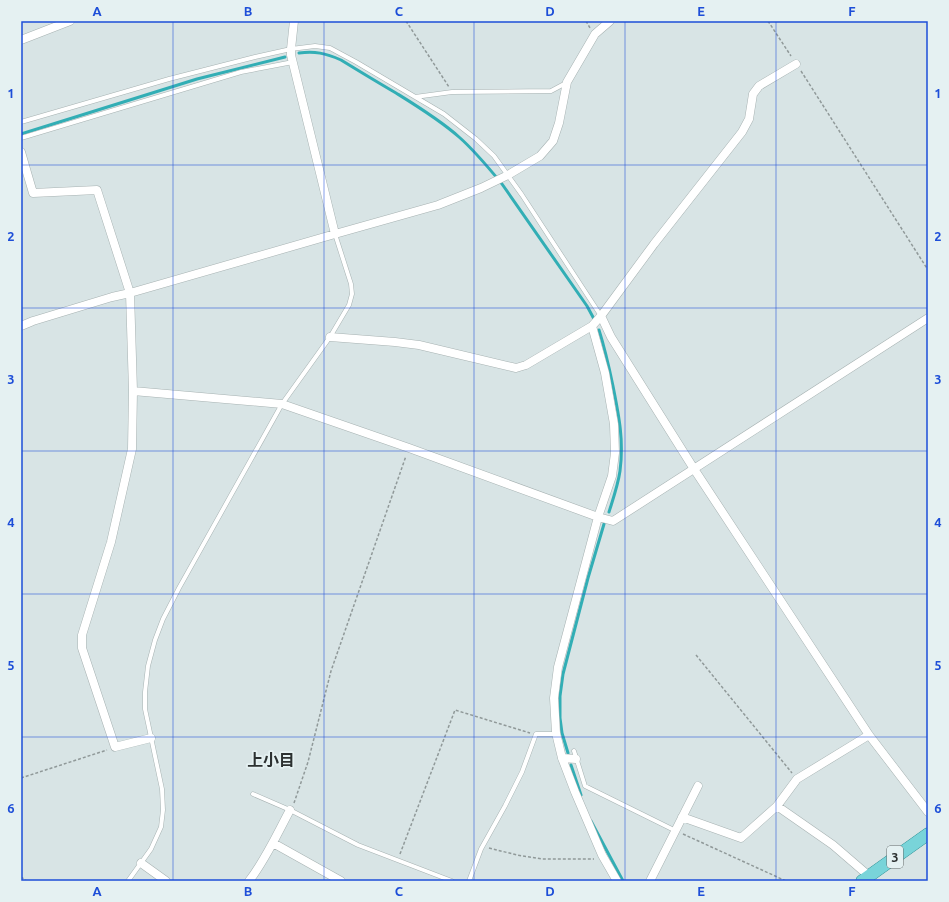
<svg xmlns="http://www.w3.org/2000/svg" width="949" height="902" font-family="Ubuntu,'Noto Sans JP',sans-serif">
	<rect width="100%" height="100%" fill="#d8e4e5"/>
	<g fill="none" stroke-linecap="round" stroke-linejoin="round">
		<path stroke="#32aeb5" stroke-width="3" d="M299,53C315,51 325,53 341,60C359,71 377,82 396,93C417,106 440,120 459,137C475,151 488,167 502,184L587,306L594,319
			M21,134L197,79L285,57
			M599,330C605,349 609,367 613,386C619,416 624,441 620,471C618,485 613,499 609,512
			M568,753L562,733L560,718V696L563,674L588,578L604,524
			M571,765L581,795
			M591,821L623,881"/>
		<g stroke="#a7b2b2" stroke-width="5">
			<path id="lane" d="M415,97L452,92L551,91L566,83
				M21,122L169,79L255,57L291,49L315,46L330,48L356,62L444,114L476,139L494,156L522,195L601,316
				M21,138L241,72L293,62
				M574,751L585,786L676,831
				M253,794L290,810L358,845L452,881
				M128,881L151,849L161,827L163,810L162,789L145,709V692L148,666L155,640L163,619L179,588L282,404L330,337L349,305L352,294L351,284L335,234
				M469,881L481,849L505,806L522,772L536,734H556"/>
		</g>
		<g stroke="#a7b2b2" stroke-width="9">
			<path id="street" d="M294,21L291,49V55L335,234
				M21,40L70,21
				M21,152L33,193L97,190L130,293L133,391L132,449L111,542L82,635V648L115,747L151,738
				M601,316L611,337L694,469L869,735L928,812
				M21,326L33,321L112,297L130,293L335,234L438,205L481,188L508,175L540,156L553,141L559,123L567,82L595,34L610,21
				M592,326L605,373L614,424L615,453L612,476L598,517L558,667L554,698L556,733L562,758L575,792L602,855L617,881
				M330,337L395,342L419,345L516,368L526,365L592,326L601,316L654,244L742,132L749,119L753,94L759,86L796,64
				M133,391L282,404L409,448L598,517L613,521L928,318
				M562,758L576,759
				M777,806L833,845L869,876
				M682,817L741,838L777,806L797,779L869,735
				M273,843L341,881
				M141,863L166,881
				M249,881C266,859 277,834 290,810
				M650,881L698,786"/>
		</g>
		<g stroke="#24888d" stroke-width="13">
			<path id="primary" d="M862,881L928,834"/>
		</g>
		<path stroke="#909999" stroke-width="1.5" stroke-dasharray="3 2" stroke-linecap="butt" d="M406,21L449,87
			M586,21L590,28
			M768,21L791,56
			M801,71L928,270
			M696,655L792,773
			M21,778L107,750
			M294,803L308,762L331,671L406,456
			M683,834L786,881
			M489,848L517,855L542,859H594
			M400,854L455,710L530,733
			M21,877L27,881"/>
		<use href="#lane" stroke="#fff" stroke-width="4"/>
		<use href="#street" stroke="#fff" stroke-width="8"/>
		<use href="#primary" stroke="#79d4d9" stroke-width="12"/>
	</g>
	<path fill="none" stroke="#1d4ed8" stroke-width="1" stroke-opacity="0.55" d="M173,21V881M324,21V881M474,21V881M625,21V881M776,21V881M21,165H928M21,308H928M21,451H928M21,594H928M21,737H928"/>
	<g text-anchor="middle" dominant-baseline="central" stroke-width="3.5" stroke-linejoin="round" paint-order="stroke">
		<rect fill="#e5f1f2" stroke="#646b6b" stroke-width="1" x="887" y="846" width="16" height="22" rx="3"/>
		<g font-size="13" font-weight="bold" fill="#2c3131">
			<text x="895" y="857">3</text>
		</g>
		<g font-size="16" font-weight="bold" fill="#2c3131" stroke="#e5f1f2">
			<text x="271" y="760">上小目</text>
		</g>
	</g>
	<rect width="949" height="902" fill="none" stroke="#e5f1f2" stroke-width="44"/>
	<rect x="22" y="22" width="905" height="858" fill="none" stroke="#1d4ed8" stroke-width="1.5"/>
	<g font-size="13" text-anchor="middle" font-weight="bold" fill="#1d4ed8">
		<text x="97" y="16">A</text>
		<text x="248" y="16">B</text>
		<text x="399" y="16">C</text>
		<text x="550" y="16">D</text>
		<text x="701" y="16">E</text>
		<text x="852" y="16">F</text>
		<text x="11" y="98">1</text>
		<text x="938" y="98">1</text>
		<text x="11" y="241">2</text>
		<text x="938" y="241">2</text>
		<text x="11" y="384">3</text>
		<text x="938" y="384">3</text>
		<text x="11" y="527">4</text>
		<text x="938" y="527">4</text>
		<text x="11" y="670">5</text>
		<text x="938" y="670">5</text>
		<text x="11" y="813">6</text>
		<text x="938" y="813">6</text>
		<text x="97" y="896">A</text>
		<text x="248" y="896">B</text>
		<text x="399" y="896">C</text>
		<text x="550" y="896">D</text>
		<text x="701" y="896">E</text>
		<text x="852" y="896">F</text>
	</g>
</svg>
